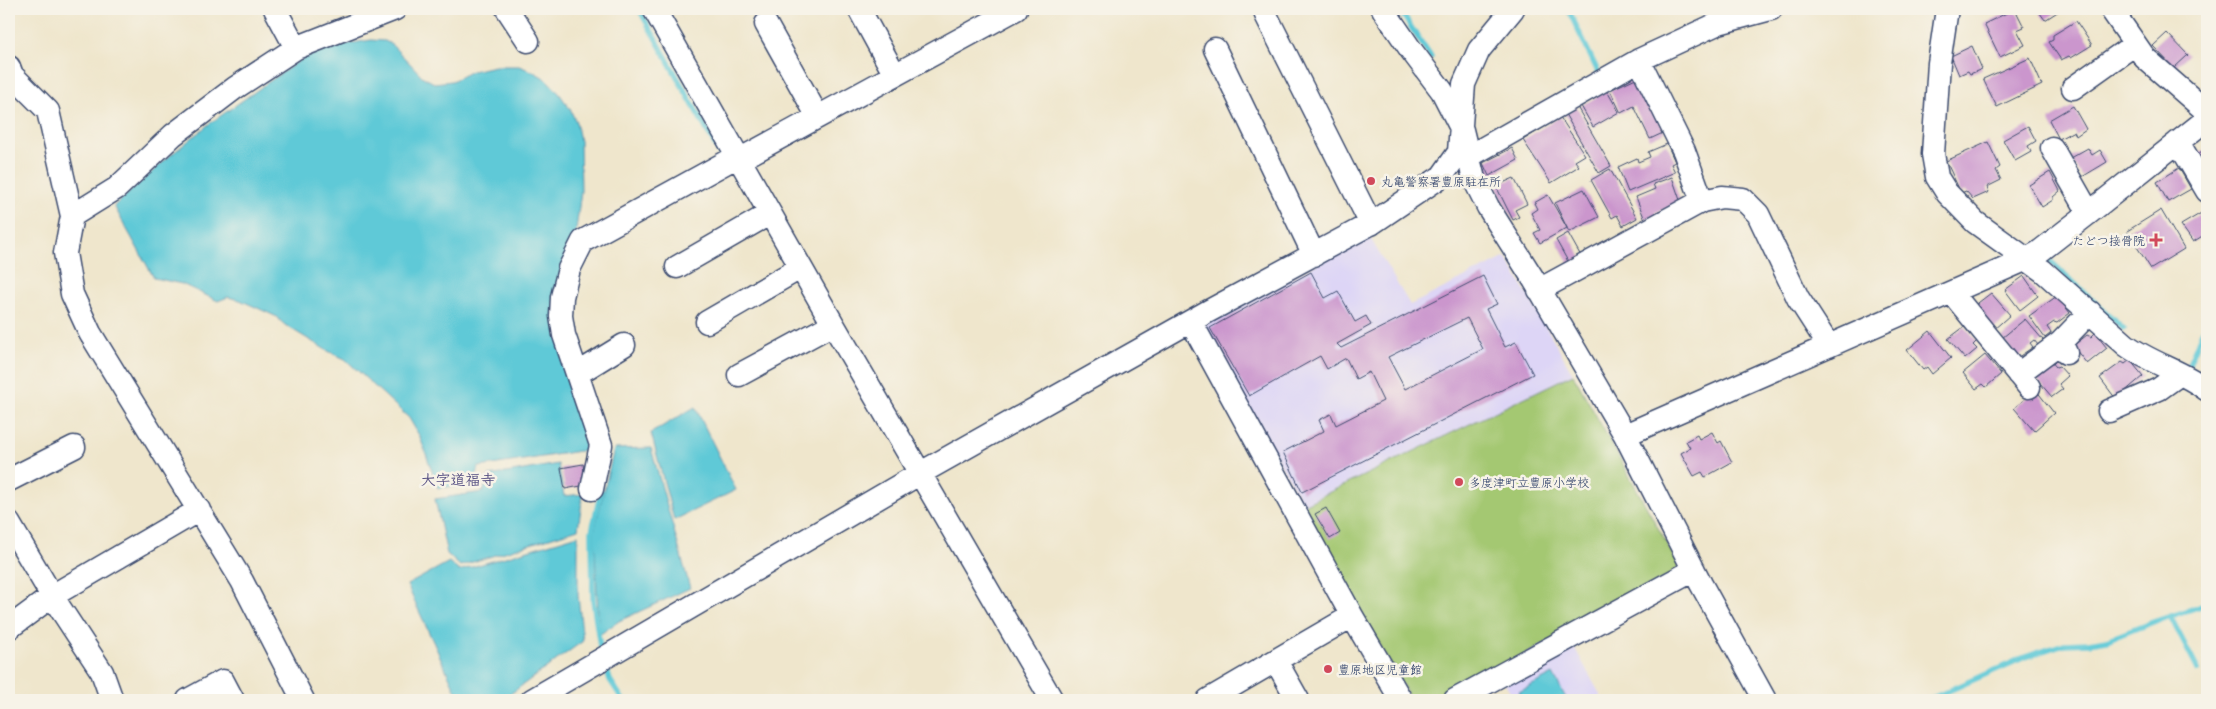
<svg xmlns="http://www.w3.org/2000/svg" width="2216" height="709" font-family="Mali,'Klee One',sans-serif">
	<rect width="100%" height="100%" fill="#f7f3e8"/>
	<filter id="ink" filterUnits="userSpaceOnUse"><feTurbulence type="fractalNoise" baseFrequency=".02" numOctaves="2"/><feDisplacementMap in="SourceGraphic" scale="10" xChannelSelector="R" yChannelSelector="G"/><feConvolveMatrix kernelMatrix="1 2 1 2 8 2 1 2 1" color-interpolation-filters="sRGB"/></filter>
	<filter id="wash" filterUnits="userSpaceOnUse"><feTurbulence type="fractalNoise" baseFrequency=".0096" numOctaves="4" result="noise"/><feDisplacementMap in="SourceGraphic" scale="20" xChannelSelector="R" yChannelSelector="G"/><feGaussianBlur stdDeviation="1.12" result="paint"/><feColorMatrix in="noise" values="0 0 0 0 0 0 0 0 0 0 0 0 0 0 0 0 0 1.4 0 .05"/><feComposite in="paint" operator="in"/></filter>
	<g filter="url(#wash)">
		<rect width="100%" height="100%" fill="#efe6cc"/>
		<path fill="#ddd5f6" d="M1369,236L1410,305L1506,257L1573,374L1678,564L1677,571L1566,632L1603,700H1514L1498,670L1442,700H1411L1204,325Z"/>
		<path fill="#a4c872" stroke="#607c68" d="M1573,374L1678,564L1677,571L1442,700H1411L1299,507Z"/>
		<path fill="#5ec9d7" stroke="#3c7c9a" d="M371,40L385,41L391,44L423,77L434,83L452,81L472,71L495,66H519L534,72L546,79L559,93L570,109L576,122L580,140L581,191L575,238L562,266L592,443L586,450L479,467L474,484L438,488L420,437L409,418L345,359L326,350L285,325L275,316L240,300L228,297L218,301L182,284L154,278L114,206L172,154L209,124L300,60L329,47Z
			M695,407L736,490L674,520L651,433Z
			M651,448L690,588L619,621L599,635L594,532L614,449Z
			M558,464L564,496L583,494L578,529L460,566L447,554L435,499L483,492L489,476Z
			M578,535V596L583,641L502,700H460L407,585L449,562L459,571Z
			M1553,674L1567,700H1524L1519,692Z"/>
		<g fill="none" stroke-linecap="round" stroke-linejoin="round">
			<path stroke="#5ec9d7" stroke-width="5.5" d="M639,9L723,159
				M1399,9L1431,57
				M1568,9L1600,76
				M2048,259L2124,329
				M2187,369L2202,332L2207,325
				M2170,616L2198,670
				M600,647L593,600L592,531L601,491
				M607,670L610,680L623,700
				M1928,700L2025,657L2064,644L2088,643L2107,640L2153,622L2207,604"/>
		</g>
		<g id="blocks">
			<path fill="#cb96cd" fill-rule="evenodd" d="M2015,9L2024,27L2017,30L2025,45L2000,57L1984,24Z
				M2037,9H2062L2045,20Z
				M2076,21L2092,45L2071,58L2069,56L2061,60L2049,42L2053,40V35Z
				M2167,33L2188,55L2174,68L2153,46Z
				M1972,46L1982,69L1970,74L1968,71L1959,75L1951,56Z
				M2030,58L2042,85L1997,107L1983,79Z
				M1638,77L1665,132L1650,139L1634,106L1621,113L1610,90Z
				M1607,91L1619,112L1593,127L1581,106Z
				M2073,106L2086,129L2076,136L2074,131L2059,139L2049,120Z
				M1577,107L1611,166L1599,173L1565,114Z
				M1560,117L1585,155L1575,161L1579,166L1551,183L1523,140Z
				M2028,126L2036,141L2028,146L2031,152L2015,161L2003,140Z
				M1988,142L2000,167L1996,170L2001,180L1987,187L1989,192L1973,199L1966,191L1961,193L1946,161Z
				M1667,144L1675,162L1671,164L1675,172L1628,192L1618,167L1637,158L1638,162L1650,157L1648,152Z
				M1512,148L1518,160L1489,176L1483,163Z
				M2088,148L2092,155L2100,150L2107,162L2082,177L2070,158Z
				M2207,148V173L2196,155Z
				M2179,168L2191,189L2168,202L2157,182Z
				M1610,169L1637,218L1623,226L1617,215L1612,218L1591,180Z
				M2050,172L2060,191L2053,197V200L2042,207L2029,185Z
				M1672,177L1681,203L1656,212L1657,216L1645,220L1636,197L1655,189L1653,184Z
				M1514,178L1527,204L1515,210L1519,217L1513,220L1496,186Z
				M1584,189L1599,217L1569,232L1555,203Z
				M1548,195L1567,228L1540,243L1534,233L1540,230L1531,213L1537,209L1534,203Z
				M2161,210L2184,249L2151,269L2127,231Z
				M2203,212L2207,218V233L2193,242L2181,225Z
				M1568,233L1582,258L1570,265L1556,240Z
				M1311,272L1325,298L1338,291L1355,322L1366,316L1371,325L1337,344L1341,348L1483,276L1497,304L1486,309L1505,347L1516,342L1533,374L1302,492L1283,452L1324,431L1319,420L1331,414L1336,425L1383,401L1369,372L1356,379L1346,358L1327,369L1320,356L1249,396L1210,328ZM1467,318L1483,349L1405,389L1388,357Z
				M2024,276L2038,296L2020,310L2005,290Z
				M1991,293L2010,315L1993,330L1974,306Z
				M2057,296L2070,313L2057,323L2054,322L2047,327L2051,333L2045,338L2029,316Z
				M2025,319L2043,340L2038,345L2034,340L2030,343L2033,347L2017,358L2002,338Z
				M1964,327L1977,341L1973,345L1977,349L1965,359L1948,339Z
				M1930,331L1951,358L1932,374L1927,367L1923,370L1907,350Z
				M2095,333L2107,348L2087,364L2073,346L2087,335L2091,337Z
				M1985,355L2001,374L1986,387L1983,384L1976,389L1963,373Z
				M2050,360L2056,367L2059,366L2068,376L2059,384L2063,389L2052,397L2033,375Z
				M2130,360L2143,376L2116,399L2100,378L2122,362L2125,364Z
				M2036,390L2054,413L2034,431L2014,408Z
				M1712,432L1718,443L1721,441L1732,462L1705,477L1702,472L1694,476L1681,453L1690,448L1686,441L1697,435L1699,439Z
				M583,464L586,485L565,489L561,468Z
				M1326,508L1340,533L1330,539L1315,514Z"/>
		</g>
	</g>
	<g filter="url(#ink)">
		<use href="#blocks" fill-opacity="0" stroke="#3b4a6e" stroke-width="1"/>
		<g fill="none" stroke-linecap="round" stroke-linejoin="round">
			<g stroke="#3b4a6e" stroke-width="25">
				<path id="minor" d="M275,9L296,48
					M507,9L528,41
					M654,9L833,324L1052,700
					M859,9L895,75
					M1383,9L1411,50L1442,91L1462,130L1474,179L1488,207L1534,280L1625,435L1701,584L1765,700
					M1947,9L1939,63L1933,154L1937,177L1947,193L1975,222L2043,271L2126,345C2152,364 2183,371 2207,390
					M2111,9L2145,58L2207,112
					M1266,15L1371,224
					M766,24L818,117
					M1215,49L1314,255
					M1639,60L1684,151L1702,201
					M9,67L12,75L48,111L72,216L65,253L72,294L90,333L242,581L303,700
					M2073,88L2135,44
					M2178,142L2207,191
					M2052,148L2089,213
					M1468,157L1639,60L1719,23L1771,9
					M72,216L117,188L173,135L235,88L296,48L395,9
					M677,267L769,214
					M1539,290L1702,201L1722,197L1743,199L1758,214L1798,298L1829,346
					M1952,293L2029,387
					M707,322L800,268
					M1191,322L1352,616L1208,700
					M2066,353L2061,342L2090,312
					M577,374L624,345
					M2018,374L2061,342
					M739,375L833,324
					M2109,411L2159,389L2180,374
					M1625,435L2027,259L2039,252L2089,213L2207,119
					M9,480L74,447
					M592,489L601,445L564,335L561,316L562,297L569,269L583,241L736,157L748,155L1016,9
					M9,523L52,596L102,672L112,700
					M1352,616L1401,700
					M9,628L52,596L199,510
					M1276,661L1298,700
					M188,700L223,681L233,700
					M532,700L919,474L1207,312L1374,222L1442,176L1459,152L1464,84L1479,50L1513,9
					M1455,700L1694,570"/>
			</g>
			<use href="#minor" stroke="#fff" stroke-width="22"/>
		</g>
	</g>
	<g fill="#d1495b" stroke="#f7f3e8" stroke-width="2">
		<circle cx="1371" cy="181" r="5"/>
		<path d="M2153.5 232.5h5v5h5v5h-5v5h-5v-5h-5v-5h5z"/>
		<circle cx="1459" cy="482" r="5"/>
		<circle cx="1328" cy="669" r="5"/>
	</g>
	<g text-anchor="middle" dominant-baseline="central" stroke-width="5" stroke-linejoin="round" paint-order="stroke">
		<g font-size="12" fill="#1b2f5e" stroke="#f7f3e8" text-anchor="start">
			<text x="1381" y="181">丸亀警察署豊原駐在所</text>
			<text x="2145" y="240" text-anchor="end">たどつ接骨院</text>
			<text x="1469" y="482">多度津町立豊原小学校</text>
			<text x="1338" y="669">豊原地区児童館</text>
		</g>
		<g font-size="15" font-weight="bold" fill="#595385" stroke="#f7f3e8">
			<text x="458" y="479">大字道福寺</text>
		</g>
	</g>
	<rect width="2216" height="709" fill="none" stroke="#f7f3e8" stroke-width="30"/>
</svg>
